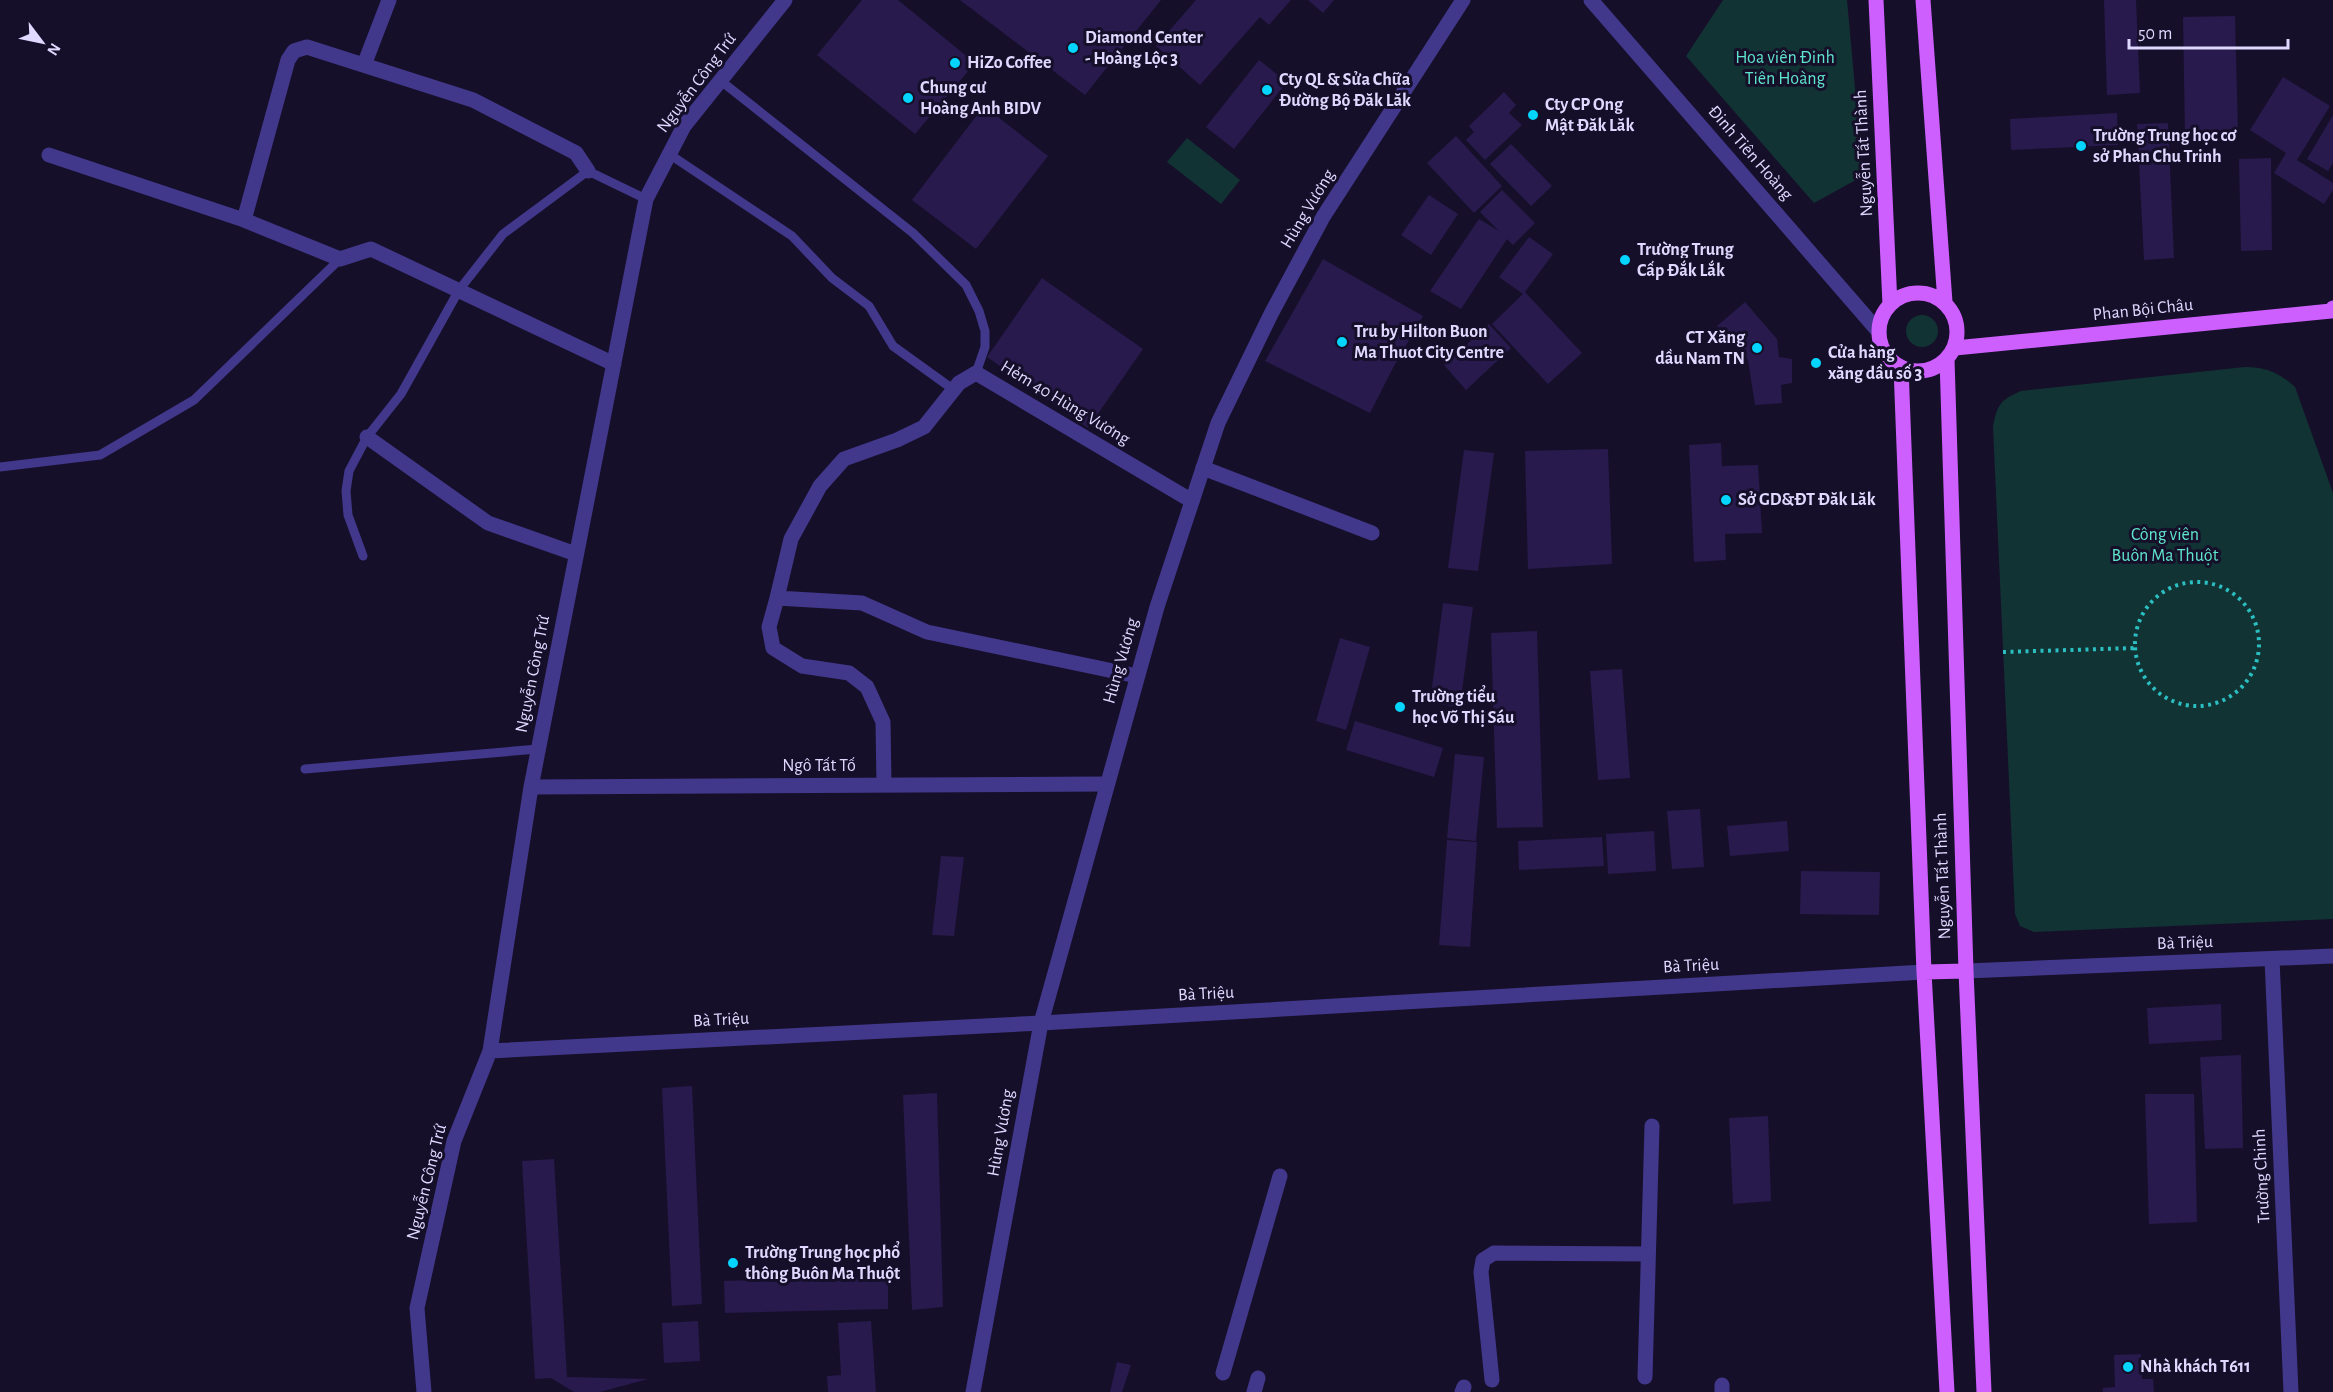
<svg xmlns="http://www.w3.org/2000/svg" width="2333" height="1392" font-family="'Alegreya Sans',sans-serif">
	<rect width="100%" height="100%" fill="#160f2a"/>
	<path fill="#123334" d="M1723,0H1847L1863,176L1814,203L1686,56Z
		M1187,138L1240,180L1221,204L1167,162Z
		M1906 331a16 16 0 1 1 32 0a16 16 0 1 1-32 0Z
		M2245,367C2265,367 2280,373 2295,387L2333,493V919L2034,932L2020,926L2015,914L1993,427C1997,405 2000,400 2021,391Z"/>
	<path fill="#281a4c" d="M862,0H898L975,63L915,134L817,55Z
		M960,0H1161L1085,95Z
		M1196,0H1291L1269,25L1260,17L1200,85L1156,46Z
		M1308,0H1334L1323,13Z
		M2104,0H2136L2140,93L2107,95Z
		M2235,16L2238,133L2185,135L2183,17Z
		M1259,60L1287,82L1234,149L1206,127Z
		M2283,77L2330,106L2297,160L2333,183V190L2324,204L2274,173L2286,153L2250,130Z
		M1504,92L1516,105L1509,113L1522,125L1485,160L1466,140L1474,132L1469,126Z
		M984,106L1048,156L976,249L912,200Z
		M2117,113L2118,145L2011,150L2010,119Z
		M2333,115V163L2328,171L2307,159Z
		M2168,123L2174,258L2144,260L2137,124Z
		M1456,136L1502,186L1474,213L1427,163Z
		M1511,144L1552,186L1531,206L1490,164Z
		M2271,158L2272,250L2241,251L2239,159Z
		M1502,190L1535,223L1513,245L1507,239L1461,309L1430,291L1479,219L1499,231L1480,212Z
		M1429,195L1458,214L1431,255L1401,235Z
		M1529,237L1553,254L1525,292L1582,353L1548,384L1492,324L1523,294L1499,277Z
		M1323,259L1423,316L1394,366L1370,413L1265,361Z
		M1042,278L1143,349L1088,428L987,357Z
		M1745,302L1777,339L1779,357L1792,359V383L1781,385L1782,403L1755,405L1748,360L1717,326Z
		M1489,324L1511,348L1466,390L1444,365Z
		M1721,443L1722,466L1758,465L1762,533L1725,534L1726,560L1694,562L1689,445Z
		M1608,449L1612,564L1528,569L1525,451Z
		M1464,450L1494,453L1478,571L1448,568Z
		M1443,603L1473,607L1460,707L1430,703Z
		M1537,631L1543,827L1497,828L1491,633Z
		M1340,638L1370,647L1346,730L1316,721Z
		M1622,669L1630,778L1598,780L1590,671Z
		M1355,721L1443,748L1434,777L1346,750Z
		M1455,754L1484,757L1476,841L1447,838Z
		M1700,809L1704,867L1672,869L1667,811Z
		M1787,821L1789,851L1730,856L1727,826Z
		M1654,831L1656,871L1608,874L1606,834Z
		M1602,837L1604,866L1519,870L1518,841Z
		M1447,840L1477,842L1470,947L1439,945Z
		M941,856L964,857L954,936L932,935Z
		M1801,871L1880,872L1879,915L1800,914Z
		M2221,1004L2222,1040L2149,1044L2147,1008Z
		M2241,1055L2243,1148L2205,1149L2200,1057Z
		M692,1086L702,1304L672,1306L662,1088Z
		M937,1093L943,1307L912,1310L903,1095Z
		M2145,1094H2194L2197,1222L2149,1224Z
		M1768,1116L1771,1201L1733,1204L1729,1118Z
		M554,1159L567,1377L648,1379L600,1392H574L551,1378L535,1379L522,1161Z
		M888,1276V1309L725,1313L724,1281Z
		M698,1321L700,1361L664,1363L662,1323Z
		M871,1321L876,1392H828L827,1376L841,1375L838,1323Z
		M2141,1354L2142,1379H2153L2154,1392H2103V1388L2115,1387L2114,1355Z
		M1117,1362L1131,1365L1122,1392H1110Z"/>
	<g fill="none" stroke-linecap="round" stroke-linejoin="round">
		<path stroke="#2bbfc1" stroke-width="4" stroke-dasharray="3 4.5" stroke-linecap="butt" d="M2135 644a62 62 0 1 1 124 0a62 62 0 1 1-124 0Z
			M2003,652L2136,648"/>
		<path stroke="#41388b" stroke-width="9" d="M721,81L913,233L966,285L979,311L985,331V347L976,373
			M669,154L792,236L832,278L869,306L893,346L954,390
			M0,467L100,455L194,400L340,259
			M363,556L348,515L346,491L349,471L367,437L401,394L459,290L503,234L588,171L646,199
			M305,769L538,749"/>
		<path stroke="#41388b" stroke-width="15" d="M364,65L389,0
			M49,155L244,220L340,259L371,249L614,364
			M244,220L288,60L294,51L307,47L473,100L576,153L588,171
			M367,437L488,523L576,554
			M1203,468L1372,533
			M777,598L791,539L820,486L844,459L897,440L924,427L959,383L976,373L1192,501
			M884,785L883,722L867,687L849,673L802,666L773,648L769,627L777,598L862,603L927,632L1137,676
			M531,787L1106,784
			M1966,971L2333,956
			M490,1051L1041,1023L1924,972
			M1223,1373L1280,1176
			M1645,1377L1652,1126
			M1492,1380L1481,1272L1483,1260L1494,1253L1648,1254
			M424,1392L417,1308L454,1141L490,1051L531,787L646,199L684,126L785,0
			M1254,1392L1258,1378
			M1462,1392L1464,1387
			M1722,1392V1385"/>
		<path stroke="#41388b" stroke-width="15" d="M1591,0L1879,332
			M2272,959L2291,1392
			M973,1392L1041,1023L1157,607L1218,423L1271,314L1323,217L1463,0"/>
		<path stroke="#ce5fff" stroke-width="15" d="M1876,0L1890,305
			M1923,0L1945,302
			M1879 332a39 39 0 1 1 78 0a39 39 0 1 1-78 0Z
			M1955,348L2331,311L2333,308
			M1947,359L1966,971L1984,1392
			M1901,367L1924,972L1947,1392
			M1924,972L1966,971"/>
	</g>
	<g fill="#04d5ff" stroke="#160f2a" stroke-width="2">
		<circle cx="1073" cy="48" r="6"/>
		<circle cx="955" cy="63" r="6"/>
		<circle cx="1267" cy="90" r="6"/>
		<circle cx="908" cy="98" r="6"/>
		<circle cx="1533" cy="115" r="6"/>
		<circle cx="2081" cy="146" r="6"/>
		<circle cx="1625" cy="260" r="6"/>
		<circle cx="1342" cy="342" r="6"/>
		<circle cx="1757" cy="348" r="6"/>
		<circle cx="1816" cy="363" r="6"/>
		<circle cx="1726" cy="500" r="6"/>
		<circle cx="1400" cy="707" r="6"/>
		<circle cx="733" cy="1263" r="6"/>
		<circle cx="2128" cy="1367" r="6"/>
	</g>
	<g text-anchor="middle" dominant-baseline="central" stroke-width="6" stroke-linejoin="round" paint-order="stroke">
		<g font-size="18" font-weight="bold" fill="#dfd8ff" stroke="#160f2a" text-anchor="start">
			<text x="1085" y="38">Diamond Center<tspan x="1085" dy="21">- Hoàng Lộc 3</tspan></text>
			<text x="967" y="63">HiZo Coffee</text>
			<text x="1279" y="80">Cty QL &amp; Sửa Chữa<tspan x="1279" dy="21">Đường Bộ Đăk Lăk</tspan></text>
			<text x="920" y="88">Chung cư<tspan x="920" dy="21">Hoàng Anh BIDV</tspan></text>
			<text x="1545" y="105">Cty CP Ong<tspan x="1545" dy="21">Mật Đăk Lăk</tspan></text>
			<text x="2093" y="136">Trường Trung học cơ<tspan x="2093" dy="21">sở Phan Chu Trinh</tspan></text>
			<text x="1637" y="250">Trường Trung<tspan x="1637" dy="21">Cấp Đắk Lắk</tspan></text>
			<text x="1354" y="332">Tru by Hilton Buon<tspan x="1354" dy="21">Ma Thuot City Centre</tspan></text>
			<text x="1745" y="338" text-anchor="end">CT Xăng<tspan x="1745" dy="21">dầu Nam TN</tspan></text>
			<text x="1828" y="353">Cửa hàng<tspan x="1828" dy="21">xăng dầu số 3</tspan></text>
			<text x="1738" y="500">Sở GD&amp;ĐT Đăk Lăk</text>
			<text x="1412" y="697">Trường tiểu<tspan x="1412" dy="21">học Võ Thị Sáu</tspan></text>
			<text x="745" y="1253">Trường Trung học phổ<tspan x="745" dy="21">thông Buôn Ma Thuột</tspan></text>
			<text x="2140" y="1367">Nhà khách T611</text>
		</g>
		<g font-size="18" fill="#5ee5cd" stroke="#160f2a">
			<text x="1785" y="58">Hoa viên Đinh<tspan x="1785" dy="21">Tiên Hoàng</tspan></text>
			<text x="2165" y="535">Công viên<tspan x="2165" dy="21">Buôn Ma Thuột</tspan></text>
		</g>
		<g font-size="18" fill="#dfd8ff" stroke="#160f2a">
			<text transform="translate(697 83) rotate(-53)">Nguyễn Công Trứ</text>
			<text transform="translate(1750 153) rotate(49)">Đinh Tiên Hoàng</text>
			<text transform="translate(1864 153) rotate(-93)">Nguyễn Tất Thành</text>
			<text transform="translate(1308 209) rotate(-59)">Hùng Vương</text>
			<text transform="translate(2143 310) rotate(-6)">Phan Bội Châu</text>
			<text transform="translate(1065 403) rotate(31)">Hẻm 40 Hùng Vương</text>
			<text transform="translate(1121 661) rotate(-74)">Hùng Vương</text>
			<text transform="translate(533 674) rotate(-79)">Nguyễn Công Trứ</text>
			<text x="819" y="766">Ngô Tất Tố</text>
			<text transform="translate(1943 876) rotate(-92)">Nguyễn Tất Thành</text>
			<text transform="translate(2185 943) rotate(-2)">Bà Triệu</text>
			<text transform="translate(1691 966) rotate(-3)">Bà Triệu</text>
			<text transform="translate(1206 994) rotate(-3)">Bà Triệu</text>
			<text transform="translate(721 1020) rotate(-3)">Bà Triệu</text>
			<text transform="translate(1001 1133) rotate(-80)">Hùng Vương</text>
			<text transform="translate(2262 1176) rotate(-93)">Trường Chinh</text>
			<text transform="translate(427 1182) rotate(-76)">Nguyễn Công Trứ</text>
		</g>
	</g>
	<g transform="translate(42 42) rotate(122)" stroke="#160f2a" stroke-width="4.5" paint-order="stroke">
	<path d="M0-4.5L10 22L0 15L-10 22Z" fill="#dfd8ff"/>
	<text y="-9" font-size="16" font-weight="bold" text-anchor="middle" fill="#dfd8ff">N</text>
	</g>
	<path d="M2129 39v9h159v-9" fill="none" stroke="#dfd8ff" stroke-width="3"/>
	<text x="2138" y="39" font-size="18" fill="#dfd8ff" stroke="#160f2a" stroke-width="4.5" paint-order="stroke">50 m</text>
</svg>
